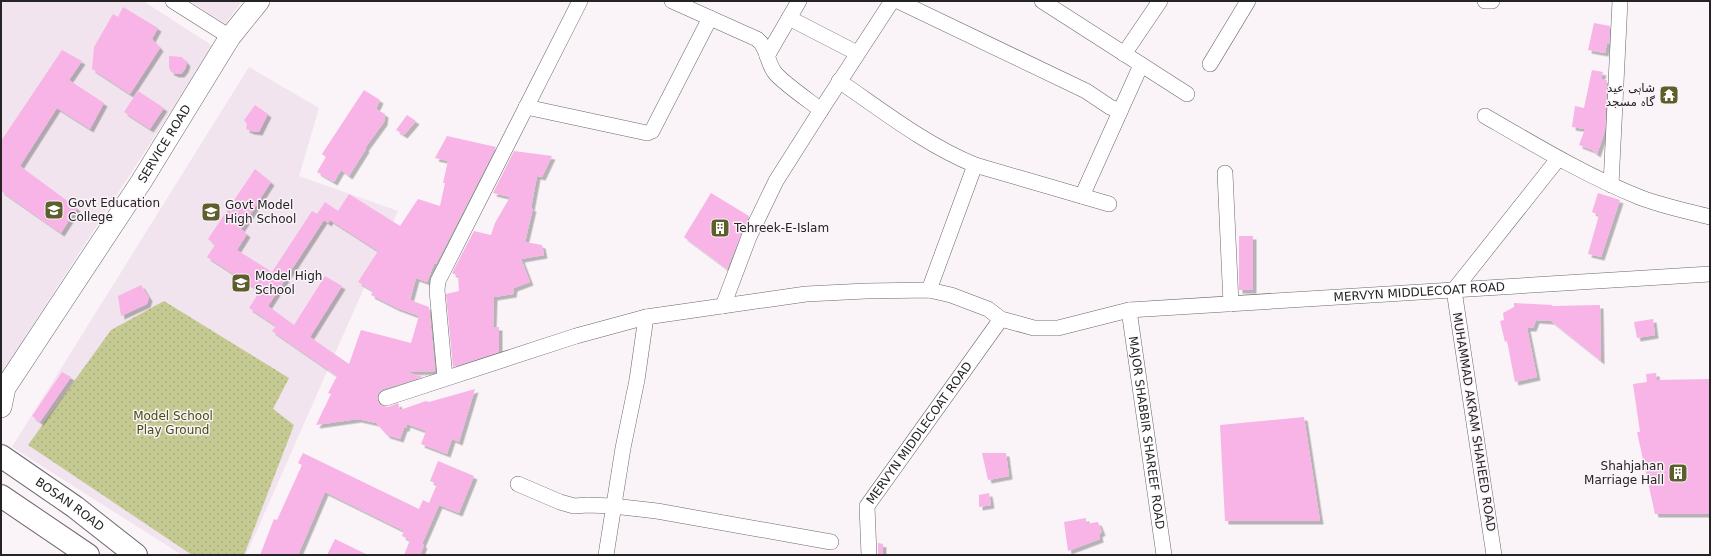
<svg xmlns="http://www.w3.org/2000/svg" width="1711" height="556" font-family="'DejaVu Sans','Noto Naskh Arabic',sans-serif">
	<defs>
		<pattern id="park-dots" width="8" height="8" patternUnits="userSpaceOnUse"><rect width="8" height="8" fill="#c5c992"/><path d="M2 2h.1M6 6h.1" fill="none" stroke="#a9ac7e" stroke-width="1.8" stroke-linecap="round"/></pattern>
		<filter id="shadow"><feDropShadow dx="3.5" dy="3.5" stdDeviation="0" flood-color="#0004"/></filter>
	</defs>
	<rect width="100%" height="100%" fill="#faf3f8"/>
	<path fill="#f2e4ee" d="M1,1H143L213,46L1,374Z
		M190,1H242L225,24Z
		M249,67L319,108L299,176L398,211L246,555H182L12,447Z"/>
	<path fill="url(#park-dots)" d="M164,301L289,378L273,409L294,425L244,555H192L28,445L111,330Z"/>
	<path fill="#f8b4e6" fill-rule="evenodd" filter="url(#shadow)" d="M123,7L158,28L152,39L160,48L130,94L92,69L94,47L113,14L118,17Z
		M1594,23L1610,26L1609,44L1607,43L1605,53L1588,50Z
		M62,50L82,61L69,80L104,103L90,129L57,108L20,166L77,208L61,233L1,191V141Z
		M169,56L182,57L187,63L185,69L181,74H176L171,72L169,67Z
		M1592,70L1603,72L1601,79L1607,80L1605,131L1597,154L1592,150L1579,145L1585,129L1572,127L1575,106L1584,108Z
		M364,90L380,100L376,109L385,114L384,122L365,148L366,149L349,176L341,170L334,182L317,172L326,157L322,154Z
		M138,91L164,108L150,129L124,112Z
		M255,105L268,114L259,132L251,131L246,129L247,124L244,120Z
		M407,115L416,121L404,135L396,130Z
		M447,136L496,147L436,264H434L427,282L416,278L410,300L429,307L435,371L407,372L423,377L383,389L379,392L377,397L378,401L380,405L388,407L398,403L400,410L426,401L429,402L475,389L459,442L452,439L447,454L421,444L426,431L407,424L406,428H404L400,439L387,435L376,423L358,419L316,425L331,394L328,393L337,376L272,331L276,326L249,308L260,291L207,257L215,245L208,239L255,169L271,182L241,229L247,234L237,250L272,272L312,211L317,214L325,202L338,211L349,194L400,226L418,199L440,206L445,183H443L448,161L435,158ZM324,220L328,223L330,220L378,251L358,282L373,291L371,295L397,308L419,316L411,343L361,330L349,364L310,337L342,286L325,276L294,325L268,306Z
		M514,151L552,156L542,177L537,176L531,208H533L525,242L542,245L544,255L521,259L530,282L514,288L513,294L494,297L493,327H499V352L453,367L446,294L459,291L458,276L452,273L474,231L491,235L495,223L510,197L493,193Z
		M711,193L749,216L727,269L684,237Z
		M1598,193L1620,200L1601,257L1588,254L1599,215L1592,212Z
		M1239,236H1253V290H1239Z
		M141,285L149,298L147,304L121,316L118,296Z
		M1514,303L1552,305V306L1600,305L1601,361L1551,321L1536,320L1533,328H1527L1537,377L1515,382L1507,341L1505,342L1500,321L1504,320L1503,313L1514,307Z
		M1653,319L1655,335L1637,338L1634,322Z
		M62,372L71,377L40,422L32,416Z
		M1656,373L1657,380L1710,379V514H1655L1637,432H1640L1633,384L1647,382L1646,374Z
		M1304,417L1320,521H1225L1220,425Z
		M303,453L419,509L423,500L429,503L437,484L430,481L438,461L474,476L459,513L439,505L422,544L424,545L420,555H404L410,540L402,536L404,531L325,492L298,555H260L274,519L277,520L302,465L298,463Z
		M982,453H1006L1009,476L988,480Z
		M989,493L991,505L979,507V495Z
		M1086,518V524L1098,522L1102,532L1099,534L1100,539L1068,551L1064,522Z
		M335,539L368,555H327Z
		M878,543L883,544V555H878Z"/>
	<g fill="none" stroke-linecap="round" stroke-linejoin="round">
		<g stroke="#6d676c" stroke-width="16">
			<g id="street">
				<path d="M173,1L230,37"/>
				<path d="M672,1L757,39C769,48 766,63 776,74C786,85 808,100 821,110"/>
				<path d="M898,1L1086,91L1110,107L1120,111"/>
				<path d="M1042,1L1187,94"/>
				<path d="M1485,1H1492"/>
				<path d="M789,18L857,53"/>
				<path d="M1124,54L1160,1"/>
				<path d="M767,56L799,1"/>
				<path d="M1210,64L1248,1"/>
				<path d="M839,81C883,111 926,145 975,165L1109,204"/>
				<path d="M526,107L647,133L652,131L710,18"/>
				<path d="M1485,116C1535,145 1585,175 1639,197C1662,206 1687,211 1710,217"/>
				<path d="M1225,173L1231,304"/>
				<path d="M1611,185L1620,1"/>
				<path d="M1082,196L1141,65"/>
				<path d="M929,290L975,165"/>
				<path d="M723,306L749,237L776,181L821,110L892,1"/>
				<path id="s1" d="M1129,310L1164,555"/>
				<path d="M445,378L437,290L438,281L580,1"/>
				<path id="s2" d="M386,398L576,336L646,317L806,294L866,291L929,290L951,295L988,309L1001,319L1034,328H1058L1129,310L1710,274"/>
				<path d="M518,484L560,502L574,506L588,505L613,506L657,511L831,542"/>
				<path d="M606,555L623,448L637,380L646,317"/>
				<path id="s3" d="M869,555L867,506L1001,319"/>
				<path d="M1494,555L1454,290L1558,159"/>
			</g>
		</g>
		<g stroke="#6d676c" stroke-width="22">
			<g id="secondary">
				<path id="s4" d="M1,407L5,388L141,182L230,37L259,1"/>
			</g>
		</g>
		<g stroke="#6d676c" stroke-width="24">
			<g id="primary">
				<path id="s5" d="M1,456L75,507L136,555"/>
				<path d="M1,496L88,555"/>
			</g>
		</g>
		<use href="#street" stroke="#fff" stroke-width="15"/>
		<use href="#secondary" stroke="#fff" stroke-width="21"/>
		<use href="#primary" stroke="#fff" stroke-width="22"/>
	</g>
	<defs>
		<g id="temple-square" transform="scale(1)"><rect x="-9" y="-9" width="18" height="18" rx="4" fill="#5c5e2c" stroke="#faf3f8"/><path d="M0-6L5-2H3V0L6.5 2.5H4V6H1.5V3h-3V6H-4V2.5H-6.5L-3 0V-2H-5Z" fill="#fff"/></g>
		<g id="university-square" transform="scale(1)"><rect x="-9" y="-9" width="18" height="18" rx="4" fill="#5c5e2c" stroke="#faf3f8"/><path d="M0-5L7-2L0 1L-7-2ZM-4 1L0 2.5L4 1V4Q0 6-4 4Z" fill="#fff"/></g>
		<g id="school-square" transform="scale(1)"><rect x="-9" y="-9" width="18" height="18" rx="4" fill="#5c5e2c" stroke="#faf3f8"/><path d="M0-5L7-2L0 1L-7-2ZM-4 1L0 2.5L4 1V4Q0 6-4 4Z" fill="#fff"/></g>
		<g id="building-square" transform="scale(1)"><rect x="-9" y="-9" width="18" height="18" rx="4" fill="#5c5e2c" stroke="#faf3f8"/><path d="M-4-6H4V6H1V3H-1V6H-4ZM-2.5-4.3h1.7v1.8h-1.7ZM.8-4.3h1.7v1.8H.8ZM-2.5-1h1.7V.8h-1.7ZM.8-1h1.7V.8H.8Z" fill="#fff"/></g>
	</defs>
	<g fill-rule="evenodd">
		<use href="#temple-square" x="1669" y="95"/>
		<use href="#university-square" x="54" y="210"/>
		<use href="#school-square" x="211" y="212"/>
		<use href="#building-square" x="720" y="228"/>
		<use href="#university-square" x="241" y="283"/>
		<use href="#building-square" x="1678" y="473"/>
	</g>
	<g text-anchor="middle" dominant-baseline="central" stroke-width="3" stroke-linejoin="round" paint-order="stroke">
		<g font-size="12" fill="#252324" stroke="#faf3f8" text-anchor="start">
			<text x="1655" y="88" text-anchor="end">شاہی عید<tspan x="1655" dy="14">گاہ مسجد</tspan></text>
			<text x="68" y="203">Govt Education<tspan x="68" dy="14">College</tspan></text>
			<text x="225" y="205">Govt Model<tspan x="225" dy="14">High School</tspan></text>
			<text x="734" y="228">Tehreek-E-Islam</text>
			<text x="255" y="276">Model High<tspan x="255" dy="14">School</tspan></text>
			<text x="1664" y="466" text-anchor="end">Shahjahan<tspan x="1664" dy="14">Marriage Hall</tspan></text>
		</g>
		<g font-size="12" fill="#252324" stroke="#faf3f8">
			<text stroke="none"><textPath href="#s4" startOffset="311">SERVICE ROAD</textPath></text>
			<text stroke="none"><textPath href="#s2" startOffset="1058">MERVYN MIDDLECOAT ROAD</textPath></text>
			<text transform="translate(1474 422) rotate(81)">MUHAMMAD AKRAM SHAHEED ROAD</text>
			<text stroke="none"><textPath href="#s1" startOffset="124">MAJOR SHABBIR SHAREEF ROAD</textPath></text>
			<text stroke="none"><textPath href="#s3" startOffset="139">MERVYN MIDDLECOAT ROAD</textPath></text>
			<text stroke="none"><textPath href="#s5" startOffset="84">BOSAN ROAD</textPath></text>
		</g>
		<g font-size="12" fill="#494b0f" stroke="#faf3f8">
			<text x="173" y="416">Model School<tspan x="173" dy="14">Play Ground</tspan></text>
		</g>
	</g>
	<rect width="1711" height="556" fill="none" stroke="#252324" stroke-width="4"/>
</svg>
